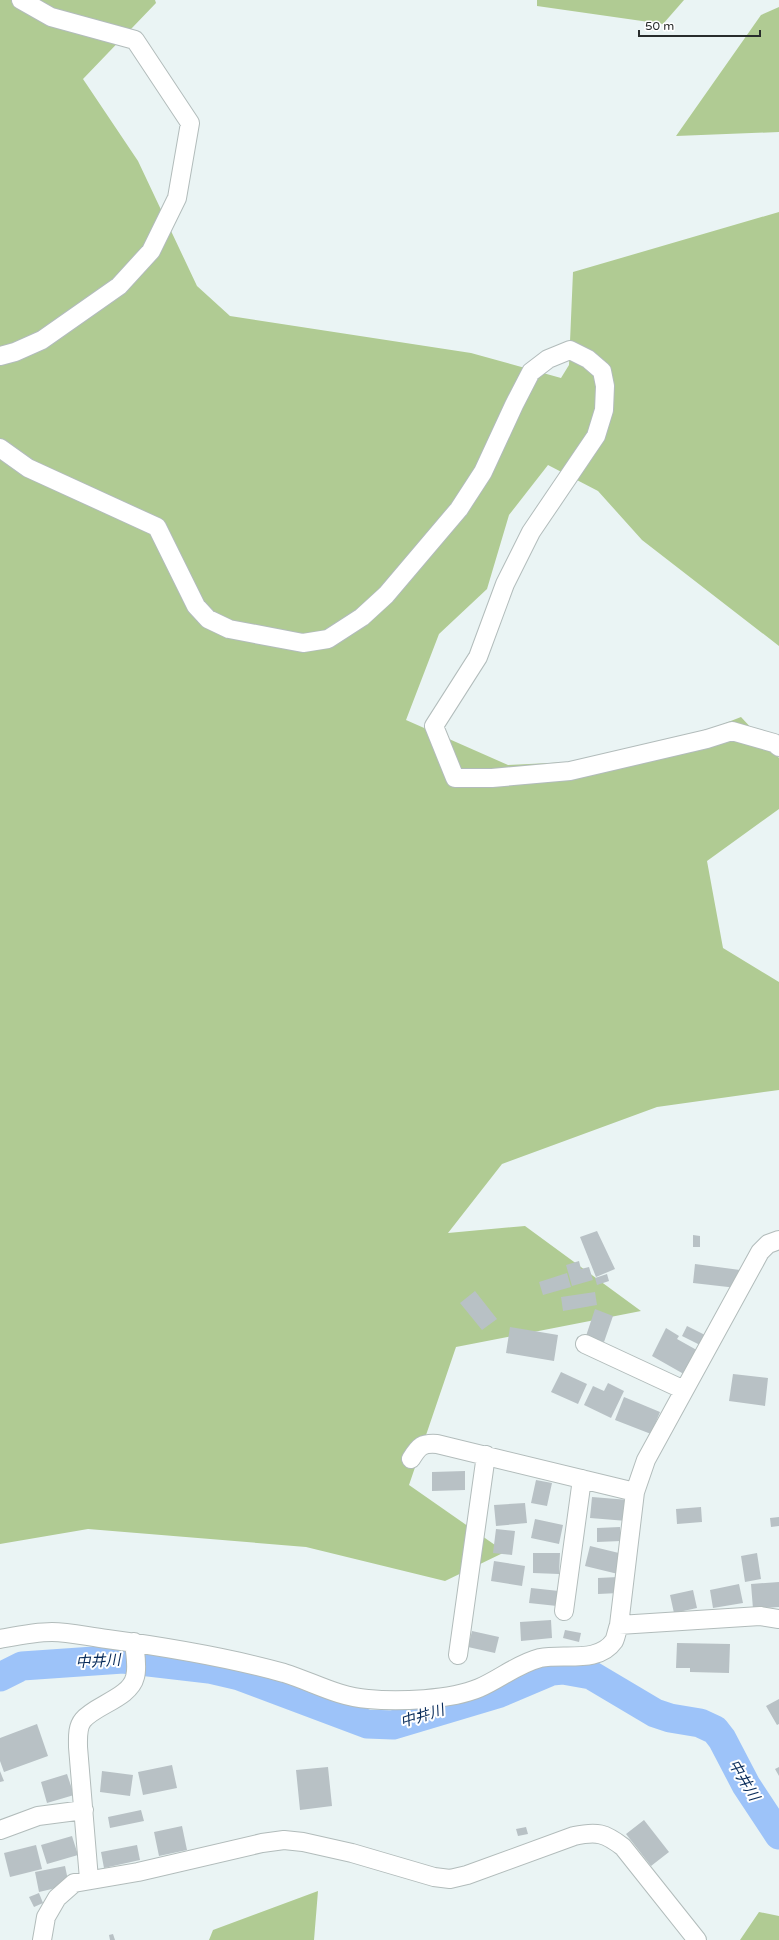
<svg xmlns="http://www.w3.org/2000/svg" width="779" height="1940" font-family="'Varela Round','Noto Sans JP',sans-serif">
	<rect width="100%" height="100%" fill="#eaf4f4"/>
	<path fill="#b0cb93" d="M0,0H155L156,3L83,79L138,161L197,286L230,316L471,353L561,378L569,365L573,272L779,212V646L642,540L598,491L548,465L509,515L487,589L439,634L406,720L508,765L633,759L741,717L779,758V809L707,861L723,948L779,982V1090L657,1107L502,1164L448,1233L525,1226L641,1311L456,1347L409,1485L505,1552L445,1581L306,1547L88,1529L0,1544Z
		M537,0H684L663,24L537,6Z
		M779,7V132L676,136L761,15Z
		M318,1891L314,1940H209L213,1930Z
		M759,1912L779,1916V1940H740Z"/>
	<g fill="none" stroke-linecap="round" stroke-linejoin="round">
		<path stroke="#9dc3f9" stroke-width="29" d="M0,1677L22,1666L123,1659L209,1669L239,1676L367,1724L393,1725L500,1693L552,1671L563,1670L591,1675L655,1713L670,1718L700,1723L715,1730L722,1739L746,1785L779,1835"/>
	</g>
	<path fill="#b8c1c5" d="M597,1231L615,1269L596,1277L580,1237Z
		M693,1235L700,1236V1247H693Z
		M579,1261L581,1269L589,1267L593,1280L572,1286L566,1265Z
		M695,1264L740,1270L737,1288L693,1283Z
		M567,1273L571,1287L543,1295L539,1282Z
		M607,1274L609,1281L597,1285L595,1278Z
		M475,1291L497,1319L482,1330L460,1303Z
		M595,1292L597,1305L563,1311L561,1297Z
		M595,1309L613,1316L604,1342L586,1336Z
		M687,1326L707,1336L702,1346L682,1336Z
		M510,1327L558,1335L554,1361L506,1353Z
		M666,1328L679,1336L677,1339L702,1353L689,1377L652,1356Z
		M561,1372L587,1384L578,1404L551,1392Z
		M733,1374L768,1378L765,1406L729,1401Z
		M608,1383L624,1391L611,1418L584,1405L593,1386L604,1391Z
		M624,1397L660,1412L651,1434L615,1420Z
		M465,1471V1490L432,1491V1472Z
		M536,1480L552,1483L547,1506L531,1503Z
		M592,1497L629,1500L627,1521L590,1518Z
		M525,1503L527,1523L496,1526L494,1505Z
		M701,1507L702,1522L677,1524L676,1509Z
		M779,1517V1526L771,1527L770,1518Z
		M535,1519L563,1525L559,1544L531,1538Z
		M620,1527L621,1541L597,1542V1528Z
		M496,1529L515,1531L512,1555L493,1553Z
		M590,1546L623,1554L618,1574L585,1566Z
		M533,1553H560L559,1574L533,1573Z
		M757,1553L761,1579L745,1582L741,1556Z
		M494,1561L525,1566L522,1586L491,1581Z
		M618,1577L619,1593L598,1594V1578Z
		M779,1582V1607L753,1609L751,1584Z
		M739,1584L743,1603L713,1608L710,1590Z
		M531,1588L559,1591L557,1606L529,1603Z
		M693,1590L697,1608L674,1613L670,1595Z
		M551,1620L552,1638L521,1641L520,1622Z
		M565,1630L581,1633L579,1642L563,1638Z
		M472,1631L499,1637L495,1653L468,1647Z
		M677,1643L730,1644L729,1673L690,1672V1668H676Z
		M779,1699V1724L777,1725L766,1706Z
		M37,1724L48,1756L4,1772L0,1761V1738Z
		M172,1765L177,1788L143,1795L138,1772Z
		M328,1767L332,1806L300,1810L296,1770Z
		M779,1767V1776L775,1769Z
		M0,1771L4,1781L0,1782Z
		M102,1771L133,1775L130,1796L100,1792Z
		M67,1774L74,1795L47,1803L41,1782Z
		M141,1810L144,1821L110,1828L108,1817Z
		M644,1820L669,1852L651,1866L626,1834Z
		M182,1826L187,1850L159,1856L154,1832Z
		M526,1827L528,1834L518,1836L516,1829Z
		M72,1836L78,1855L47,1864L41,1845Z
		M36,1845L42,1869L10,1877L4,1853Z
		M137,1845L140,1860L104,1868L101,1852Z
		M65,1866L69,1885L39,1892L35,1872Z
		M39,1893L43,1903L34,1907L29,1897Z
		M113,1934L115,1940H110L109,1935Z"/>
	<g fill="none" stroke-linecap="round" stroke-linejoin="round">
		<g stroke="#b2bcbb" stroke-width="20">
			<path id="street" d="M0,356L15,352L42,340L119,286L151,251L177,198L190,123L135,40L51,17L21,0
				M0,448L28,468L157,527L196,606L208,619L229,629L303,643L328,639L362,617L386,595L459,509L483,472L514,405L531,372L548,359L570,350L588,359L602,371L605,386L604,410L596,436L531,532L505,584L478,657L434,726L455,778H492L570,771L707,739L732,731L774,743L779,747
				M585,1344L684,1390
				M411,1459C419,1446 422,1443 437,1444L635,1492
				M564,1611L582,1479
				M619,1625L760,1616L779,1619
				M0,1639C16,1636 35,1632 52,1632C70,1632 89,1637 107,1639C166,1647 227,1657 284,1673C313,1682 338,1697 368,1699C398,1702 451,1700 479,1688C500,1679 517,1664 540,1658C564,1653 598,1664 614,1641C616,1637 617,1630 619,1625L635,1492L646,1460L760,1252L768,1244L779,1240
				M458,1655L486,1455
				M0,1830L38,1816L84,1810
				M89,1879L78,1747C78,1738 77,1727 83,1720C95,1705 130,1698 135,1677C138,1667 135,1653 134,1642
				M42,1940L46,1917L57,1898L74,1883L138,1872L262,1843L284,1840L303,1842L352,1853L434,1877L450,1879L467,1875L574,1836C597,1831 605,1833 623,1847L697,1940"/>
		</g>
		<use href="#street" stroke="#fff" stroke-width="18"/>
	</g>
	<g text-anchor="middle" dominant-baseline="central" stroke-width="4" stroke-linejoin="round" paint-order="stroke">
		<g font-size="15" font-style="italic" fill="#092c5b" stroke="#fff">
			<text transform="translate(98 1661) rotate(-3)">中井川</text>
			<text transform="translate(422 1716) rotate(-17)">中井川</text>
			<text transform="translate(744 1780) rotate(59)">中井川</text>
		</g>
	</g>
	<path d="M639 30v6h121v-6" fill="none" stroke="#282c2c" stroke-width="2"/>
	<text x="645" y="30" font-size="12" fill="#282c2c" stroke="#ffffff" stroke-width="3" paint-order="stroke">50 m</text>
</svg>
